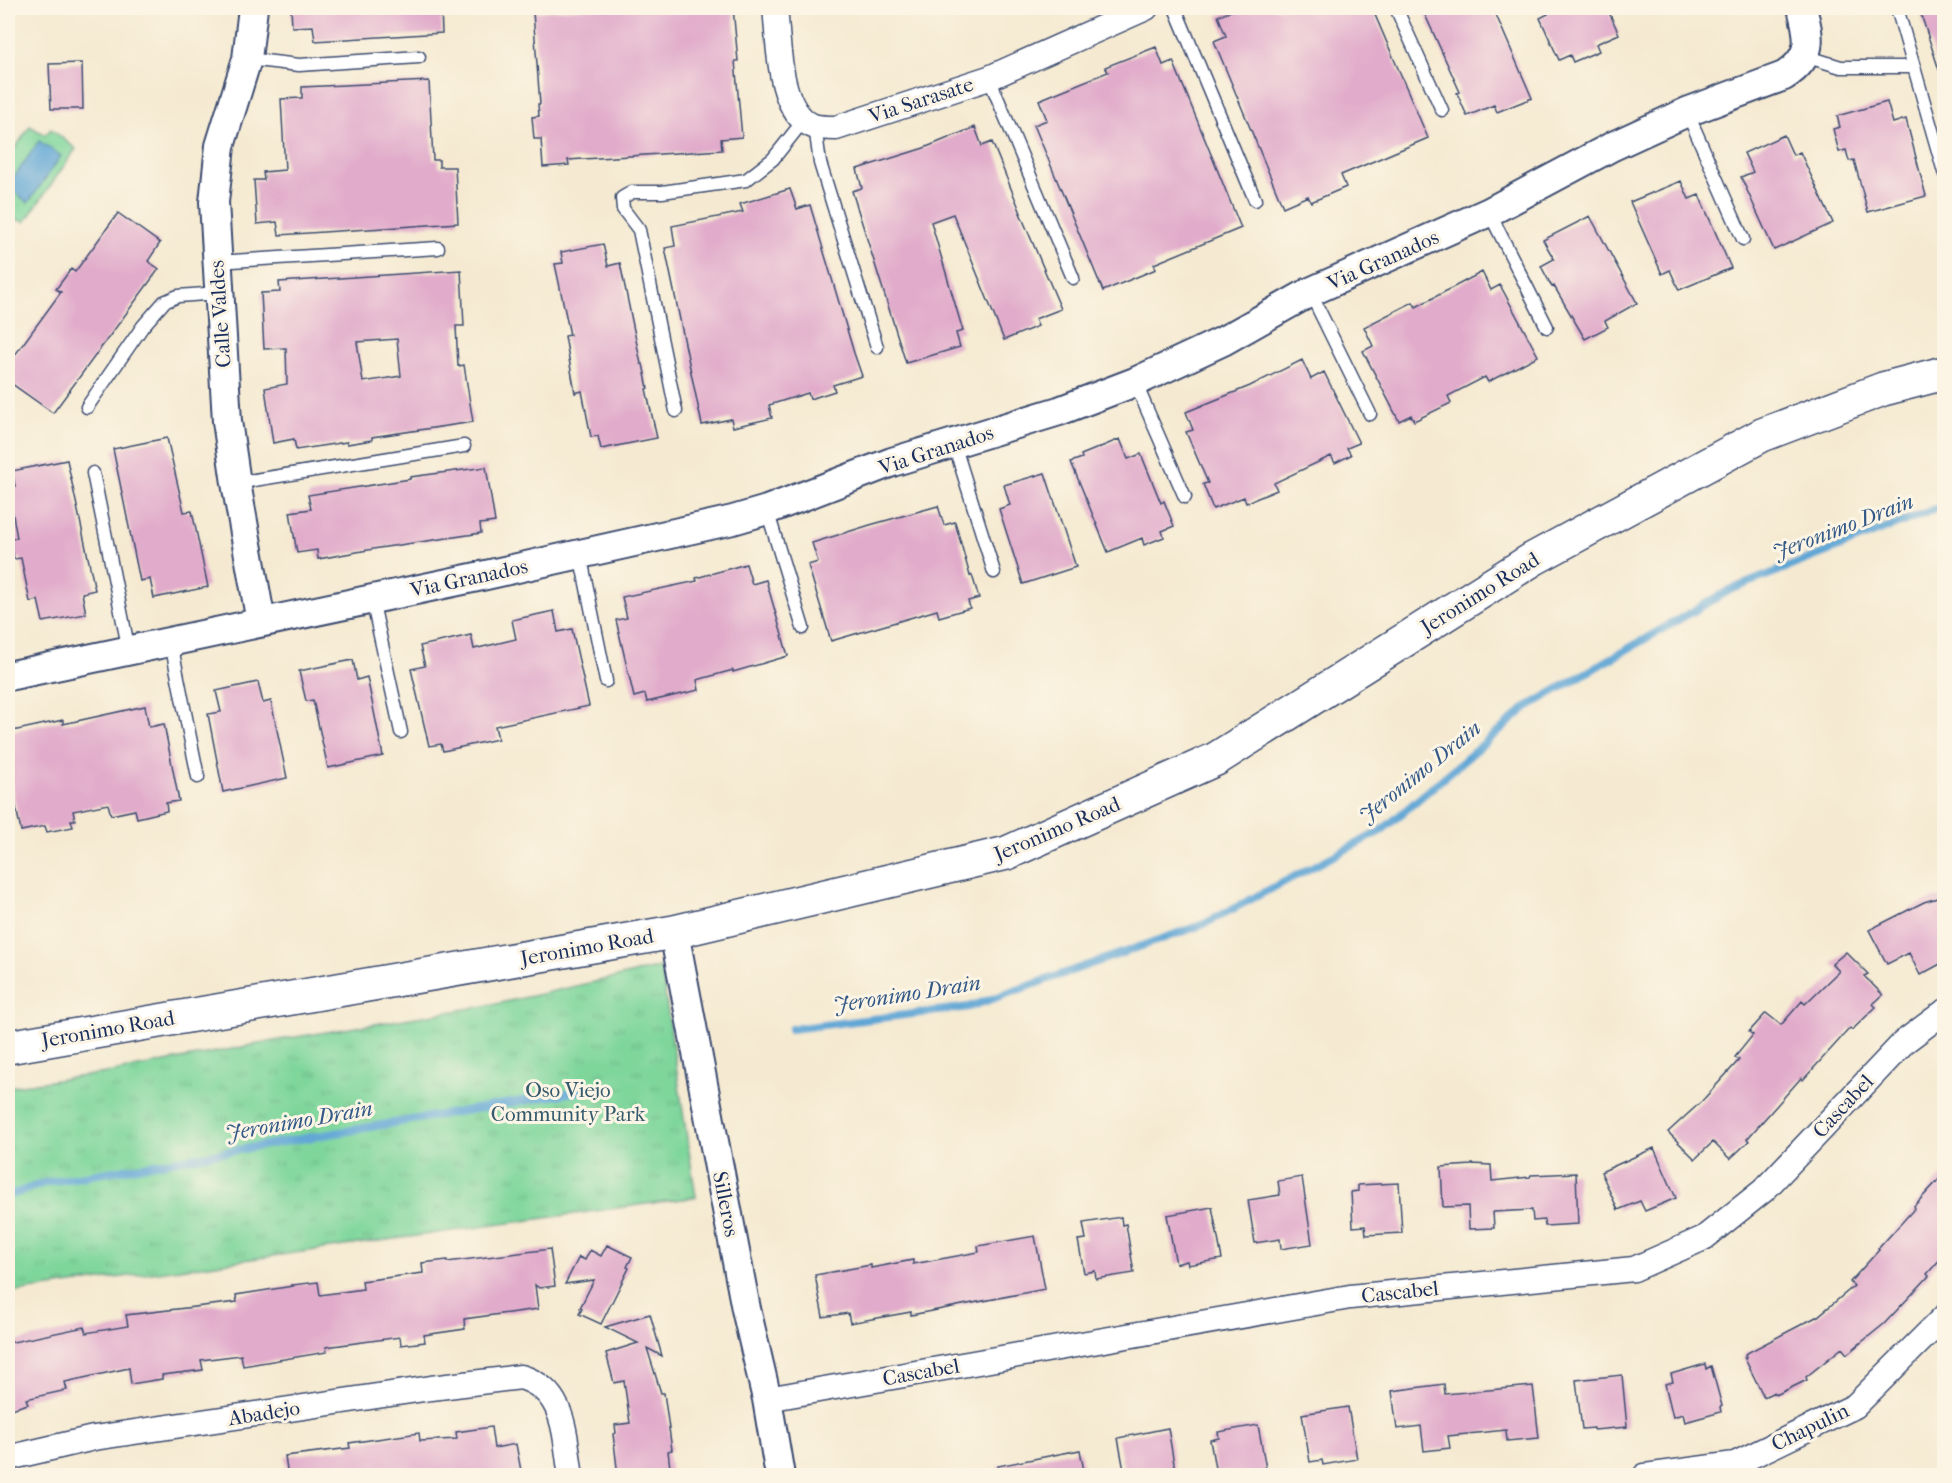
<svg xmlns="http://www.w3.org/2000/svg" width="1952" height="1483" font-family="'IM FELL French Canon',serif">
	<defs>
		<pattern id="park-tufts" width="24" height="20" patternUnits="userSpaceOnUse" patternTransform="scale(1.5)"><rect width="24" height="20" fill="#7ed69b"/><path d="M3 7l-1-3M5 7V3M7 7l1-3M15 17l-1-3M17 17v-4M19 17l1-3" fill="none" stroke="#6cb888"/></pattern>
	</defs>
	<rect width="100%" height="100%" fill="#fcf5e5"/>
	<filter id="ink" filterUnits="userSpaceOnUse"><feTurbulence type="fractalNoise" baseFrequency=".0167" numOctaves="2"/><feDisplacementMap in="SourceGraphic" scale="12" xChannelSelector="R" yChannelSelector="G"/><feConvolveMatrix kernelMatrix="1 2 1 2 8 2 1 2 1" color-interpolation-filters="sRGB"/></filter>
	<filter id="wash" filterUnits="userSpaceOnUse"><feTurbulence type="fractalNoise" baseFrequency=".008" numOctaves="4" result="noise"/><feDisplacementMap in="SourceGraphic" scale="24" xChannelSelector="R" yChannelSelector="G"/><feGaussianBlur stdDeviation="1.35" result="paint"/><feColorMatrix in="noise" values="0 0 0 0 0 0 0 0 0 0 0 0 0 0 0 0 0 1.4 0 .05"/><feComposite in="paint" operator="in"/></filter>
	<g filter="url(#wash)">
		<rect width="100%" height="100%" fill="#f5ead1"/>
		<path fill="url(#park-tufts)" stroke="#4c827c" stroke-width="1.5" d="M661,967L696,1197L8,1293V1087L113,1072L284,1039L496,1004Z"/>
		<path fill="#7ed69b" stroke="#4c827c" stroke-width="1.5" d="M30,126L45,135L51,129L76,149L25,222L15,219L8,231V159Z"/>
		<path fill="#5fa6d5" stroke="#3d6a9a" stroke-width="1.5" d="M39,141L61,156L28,203L8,186Z"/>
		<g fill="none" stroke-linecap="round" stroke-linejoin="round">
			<path stroke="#5fa6d5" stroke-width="8" d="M791,1029L969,1007L1204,924L1381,831L1527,707L1730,590L1938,508H1944
				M8,1196L44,1183L598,1088"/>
		</g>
		<g id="blocks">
			<path fill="#e1accb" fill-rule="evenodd" d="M291,8H441L442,33L315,41L313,26L292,27Z
				M584,8H733L738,61H735L742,137L721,139L722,150L568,160L569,165L543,167L541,139H534L532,117L539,116L538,104H540L533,12Z
				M1238,8H1372L1428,138L1341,175L1346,187L1311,202L1308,196L1283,207L1214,41L1226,36L1218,16Z
				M1422,8H1493L1532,98L1497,112L1494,105L1467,116L1457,93L1460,92Z
				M1544,8H1607L1619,34L1596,44L1599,51L1573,62L1570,55L1559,60L1540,18L1548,14Z
				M1919,8H1944V70H1939Z
				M1156,47L1163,65L1173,61L1241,228L1154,264L1156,269L1103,291L1034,125L1047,120L1039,100L1108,72L1105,67Z
				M82,63L83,109H51L49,64Z
				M429,81L433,160H439V167H455L458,223L279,235L277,222L257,224L254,180H264L263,172L285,170L281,99L302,98V87Z
				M1887,102L1893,123L1906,119L1926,196L1868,212L1854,160L1849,161L1846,150L1839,152L1833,129L1840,127L1837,116Z
				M975,127L982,146L992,142L1021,213H1020L1061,309L1035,319L1038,326L1004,340L953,214L931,222L963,331L956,333L960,347L906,363L852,191L862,188L857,169L924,148Z
				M1784,135L1793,155L1800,152L1833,223L1774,250L1741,177L1753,172L1744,153Z
				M1681,181L1689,199L1699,195L1731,268L1679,290L1670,270L1662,274L1630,202Z
				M790,189L797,209L810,205L854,353L862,376L833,385L835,391L810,399L808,393L769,405L772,418L733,427L731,419L702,425L665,248L675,246L672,226L743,212L740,204Z
				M118,213L160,243L148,261L159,269L53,413L8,381V349L15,355L61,292L56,289L71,269L75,272Z
				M1590,216L1637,303L1605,321L1608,327L1585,339L1554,286L1552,287L1541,266L1554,259L1543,240Z
				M603,244L608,266L620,263L641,364H643L648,388L646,389L657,438L601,449L598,436L591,437L582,391L575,393L565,336L570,335L555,264L563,263L561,252Z
				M461,270L464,326H456L458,366L464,365L473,422L372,437V440L347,444V442L296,450L294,439L273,443L265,388L287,384L286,348L264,349L261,293L280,292L279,282ZM397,339L401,376L363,382L357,342Z
				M1482,272L1491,290L1500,285L1538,356L1488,382L1485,377L1448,396L1451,403L1414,421L1411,415L1399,421L1363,351L1373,346L1364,327L1413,302L1416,307Z
				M1302,360L1311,379L1324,372L1359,443L1347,448L1351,455L1335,463L1331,456L1274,483L1277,490L1246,503L1244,497L1213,509L1203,484L1208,483L1186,432L1193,430L1186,412L1250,386Z
				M167,438L184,512L192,511L208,587L154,598L150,579L140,581L113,449Z
				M1120,439L1128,459L1141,454L1161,503L1164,501L1174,526L1162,531L1164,537L1144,545L1142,538L1108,552L1071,462L1082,458L1081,455Z
				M67,460L95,590L82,593L86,614L43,622L38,600L30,602L21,558L14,559L10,539L17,538L8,487L15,486L12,471Z
				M486,467L495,522L480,524L481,533L379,548L318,559L317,550L297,553L290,512L311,509L308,495L410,479V477Z
				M1045,473L1076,567L1023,584L999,509L1010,505L1004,485Z
				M938,506L944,525L955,522L970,576L972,575L979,598L968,601L970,608L939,617L937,610L831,641L808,565L818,562L812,543L870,525Z
				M746,564L752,584L766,580L788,656L733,672V670L697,680L699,690L647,702L645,694L634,697L616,620L627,618L622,597L697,581L696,578Z
				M554,611L558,632L572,629L589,706L495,726L498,739L443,751L441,744L429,746L411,669L425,666L420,646L471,635L474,649L516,639L512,620Z
				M353,660L357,680L367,677L383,756L328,768L313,700L306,701L299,671Z
				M258,682L263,703L271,701L287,778L223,792L208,714L221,712L216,691Z
				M145,706L149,727L164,724L179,801L166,803L167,811L137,818L135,810L111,815L108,804L73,811L75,820H71L73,827L47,832L45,826L21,831L10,779H8V753L13,752L8,732L63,720V724Z
				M1944,896V962L1920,975L1909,953L1887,964L1869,930L1924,902Z
				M1846,952L1868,974L1864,976L1883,995L1873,1004L1876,1007L1852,1030L1850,1028L1803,1080L1801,1078L1747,1139L1749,1141L1730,1159L1713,1142L1695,1159L1668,1132L1702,1101L1739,1060L1735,1057L1753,1035L1749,1032L1766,1013L1781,1025L1802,1001L1805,1004L1839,971L1832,964Z
				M1654,1148L1676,1198L1645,1211L1640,1201L1618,1210L1601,1172Z
				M1472,1164L1491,1165L1492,1181L1530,1177L1531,1175L1576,1173L1578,1224L1545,1226L1544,1220L1533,1221L1532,1210L1493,1212L1494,1228L1469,1229L1468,1206L1443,1207L1441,1167L1472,1165Z
				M1944,1174V1255L1927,1274L1929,1276L1884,1324L1847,1354L1842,1348L1806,1377L1807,1380L1776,1395L1774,1392L1764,1397L1744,1357H1746L1745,1354L1818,1316L1854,1286L1850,1282L1879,1250L1878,1249L1915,1208L1914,1206Z
				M1302,1177L1312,1244L1281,1249L1280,1239L1255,1243L1248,1200L1280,1195L1278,1181Z
				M1399,1183L1402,1233L1366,1235L1365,1226L1353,1227L1351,1192L1358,1191V1185Z
				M1212,1207L1222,1259L1188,1265L1187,1261L1176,1264L1167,1215Z
				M1121,1217L1122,1225L1126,1224L1134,1273L1096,1279L1095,1271L1084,1273L1078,1240L1086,1239L1083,1223Z
				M1035,1236L1045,1289L911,1315V1312L850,1323L848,1313L823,1317L815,1275L871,1265V1268L913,1260V1264L979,1252L978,1246Z
				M607,1245L632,1257L627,1267L629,1268L601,1324L579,1314L582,1309L580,1308L594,1280L565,1284L579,1257L585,1260L590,1250L601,1256Z
				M550,1249L555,1286L539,1288L535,1285L538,1309L464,1319L465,1329L424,1335L425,1342L401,1345L400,1337L326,1347L327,1352L243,1366L241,1355L201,1360L203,1370L162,1375V1379L131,1384L129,1368L65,1382L67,1390L26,1399L28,1404L8,1410V1343L84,1327L86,1333L128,1326L126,1315L237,1302L236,1295L293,1286L292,1285L318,1282L320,1295L363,1289L362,1281L423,1273L422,1263L447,1260V1262Z
				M650,1314L662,1356L647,1348L661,1393H664L672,1450L668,1451L671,1476H618L613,1434L616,1433L615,1425L630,1423L624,1381L614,1383L606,1353L638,1343L605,1327Z
				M1705,1364L1706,1369L1711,1366L1722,1406L1720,1407L1721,1412L1685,1422L1683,1414L1673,1417L1665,1384L1673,1382L1671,1374Z
				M1622,1375L1627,1427L1594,1430V1428L1582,1429L1576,1380Z
				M1444,1384L1445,1394L1533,1386L1539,1438L1507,1441L1506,1430L1448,1436L1450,1448L1424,1451L1421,1426L1397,1429L1392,1391Z
				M1348,1407L1357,1459L1323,1465L1322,1460L1310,1462L1302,1414Z
				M1258,1425L1267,1474L1231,1476V1472L1216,1474L1210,1440L1219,1438L1218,1432Z
				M491,1427L494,1448L516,1444L522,1476H288L285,1456L350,1448L349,1443L419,1433L420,1441L457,1439L456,1432Z
				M1168,1428L1176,1476H1150L1149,1471L1125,1476L1118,1438Z
				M1080,1450L1085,1476H999L998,1466Z"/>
		</g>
	</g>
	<g filter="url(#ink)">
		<use href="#blocks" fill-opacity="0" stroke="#3c4b6f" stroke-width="1.5"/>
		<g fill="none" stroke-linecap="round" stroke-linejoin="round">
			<g stroke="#3c4b6f" stroke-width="15">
				<path id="service" d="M1175,8L1255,200
					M1396,8L1442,110
					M1897,8L1944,172
					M1805,56L1841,67H1914
					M247,59L299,65L419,57
					M989,78L1073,278
					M1687,112L1743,239
					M815,126L820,163L877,347
					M1489,212L1547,327
					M217,262L438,248
					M1310,292L1370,414
					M1135,382L1185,497
					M87,407L143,326L164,302L178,296L219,293
					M676,411L639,230L623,209L622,198L632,192H662L746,180L773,159L804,120
					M954,444L994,572
					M93,473L129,651
					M236,483L464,446
					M767,510L803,628
					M580,554L606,681
					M372,599L401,732
					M171,643L198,777"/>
			</g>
			<g stroke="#3c4b6f" stroke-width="27">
				<path id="minor" d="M775,8C779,41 777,111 813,126C820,128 829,128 836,128L989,78L1146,8
					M767,1399L1350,1297L1634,1269L1704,1238L1764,1190L1904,1042L1944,1012
					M8,1458L94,1438L431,1388L521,1377C567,1391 564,1436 571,1476
					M1645,1476L1735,1464L1855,1406L1944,1317"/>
			</g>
			<g stroke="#3c4b6f" stroke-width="32">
				<path id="tertiary" d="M253,8L247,59L220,146L214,202L227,421L236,483L261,622
					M8,676L477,577L733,520L767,510L892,462L1059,411L1135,382L1223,341L1310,292L1489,212L1613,146L1687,112L1784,76C1814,57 1810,38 1802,8
					M674,932L746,1309L767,1399L780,1476"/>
			</g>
			<g stroke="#3c4b6f" stroke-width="36">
				<path id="secondary" d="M8,1047L674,932L1007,853L1216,759L1533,559L1762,435L1883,389L1944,373"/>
			</g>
			<use href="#service" stroke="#fff" stroke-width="12"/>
			<use href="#minor" stroke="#fff" stroke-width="24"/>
			<use href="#tertiary" stroke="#fff" stroke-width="28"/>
			<use href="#secondary" stroke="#fff" stroke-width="33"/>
		</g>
	</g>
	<g text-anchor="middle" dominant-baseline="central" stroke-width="6" stroke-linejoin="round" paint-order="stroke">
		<g font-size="21" fill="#1b2f5e" stroke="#fcf5e5">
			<text transform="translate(921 100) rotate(-18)">Via Sarasate</text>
			<text transform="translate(1383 260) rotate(-24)">Via Granados</text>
			<text transform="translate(220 314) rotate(-94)">Calle Valdes</text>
			<text transform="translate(936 450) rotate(-18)">Via Granados</text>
			<text transform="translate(469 578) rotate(-12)">Via Granados</text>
			<text transform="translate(1480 593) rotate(-32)">Jeronimo Road</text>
			<text transform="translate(1057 829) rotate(-23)">Jeronimo Road</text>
			<text transform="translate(587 947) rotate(-10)">Jeronimo Road</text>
			<text transform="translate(108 1029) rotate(-10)">Jeronimo Road</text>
			<text transform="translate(1843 1106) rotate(-47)">Cascabel</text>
			<text transform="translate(726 1204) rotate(79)">Silleros</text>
			<text transform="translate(1400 1292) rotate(-6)">Cascabel</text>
			<text transform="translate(921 1372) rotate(-10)">Cascabel</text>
			<text transform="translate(264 1413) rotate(-9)">Abadejo</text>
			<text transform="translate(1810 1427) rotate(-26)">Chapulin</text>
		</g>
		<g font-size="21" fill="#34596d" stroke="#fcf5e5">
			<text x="568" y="1090">Oso Viejo<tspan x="568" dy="24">Community Park</tspan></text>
		</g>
		<g font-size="22" font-style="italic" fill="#335988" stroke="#fcf5e5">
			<text transform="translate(1843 527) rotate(-21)">Jeronimo Drain</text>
			<text transform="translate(1420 772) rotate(-39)">Jeronimo Drain</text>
			<text transform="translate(907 994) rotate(-9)">Jeronimo Drain</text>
			<text transform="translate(299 1121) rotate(-10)">Jeronimo Drain</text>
		</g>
	</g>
	<rect width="1952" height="1483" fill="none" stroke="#fcf5e5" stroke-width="30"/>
</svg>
